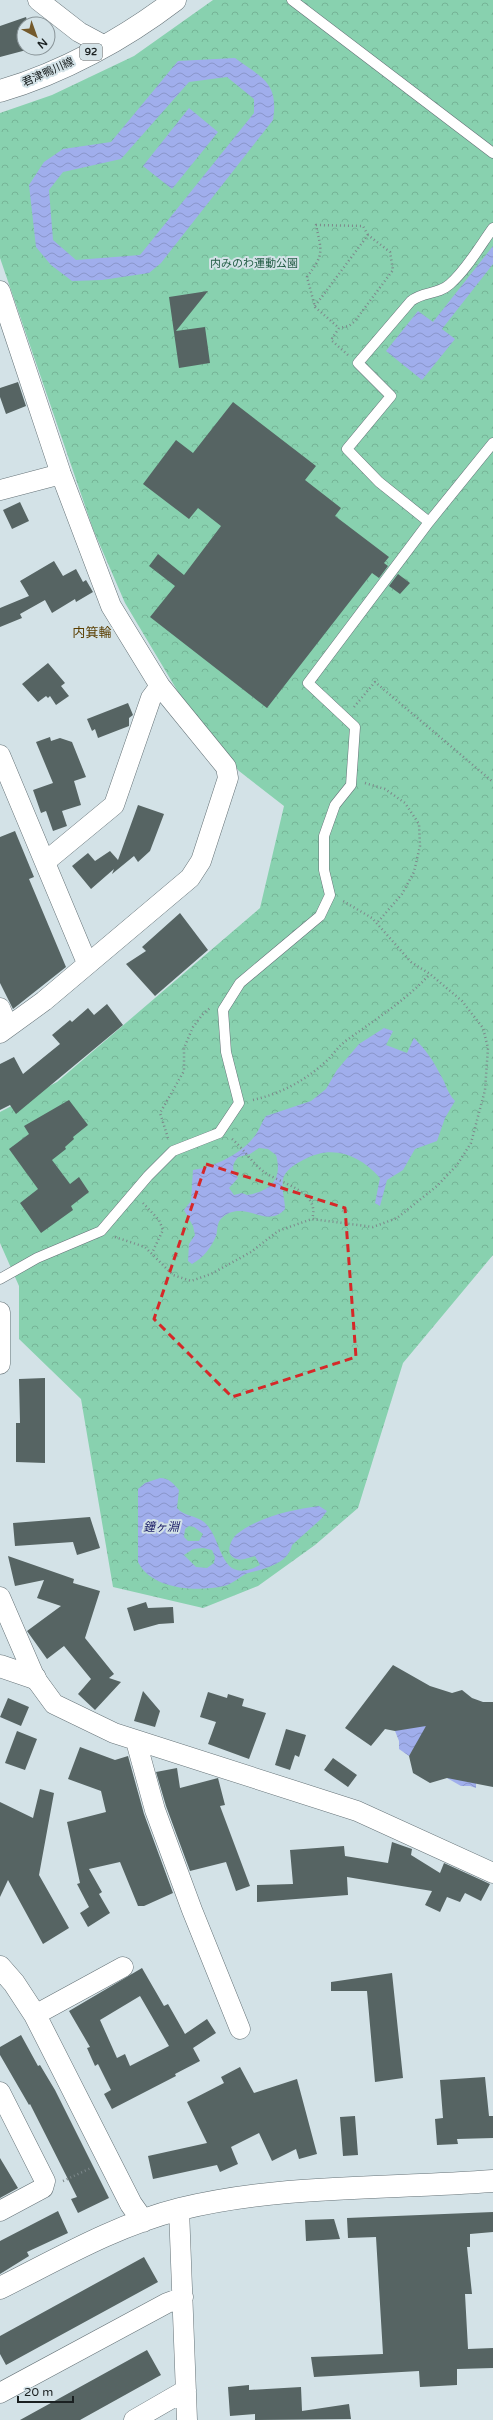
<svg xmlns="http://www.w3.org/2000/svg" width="493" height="2420" font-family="'Varela Round','Noto Sans JP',sans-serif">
	<defs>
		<pattern id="forest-crowns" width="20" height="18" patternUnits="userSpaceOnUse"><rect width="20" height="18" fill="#88d1af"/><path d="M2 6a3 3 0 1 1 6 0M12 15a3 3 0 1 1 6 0" fill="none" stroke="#75b396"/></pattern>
		<pattern id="water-waves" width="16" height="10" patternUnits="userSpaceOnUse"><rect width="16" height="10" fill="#a0aeec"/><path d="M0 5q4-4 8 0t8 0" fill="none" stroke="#8995ca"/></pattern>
	</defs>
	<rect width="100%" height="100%" fill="#d3e2e7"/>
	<path fill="url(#forest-crowns)" d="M213,0H493V1255L403,1363L358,1508L315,1545L258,1586L203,1608L113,1587L81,1399L19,1339V1286L0,1243V1112L57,1082L260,908L284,806L239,771L193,717L125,603L93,529L0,258V113L52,95L134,56Z"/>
	<path fill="url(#water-waves)" fill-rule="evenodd" d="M235,58C262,78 279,82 273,120L161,263L149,273L102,280L72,281L51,265L36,247L29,185L44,162L63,149L111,142L178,61ZM227,77L254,99V113L140,255L76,260L53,240L49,190L63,172L121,159L189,82Z
		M189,108L218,132L172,189L143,166Z
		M493,246V264L442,329L455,339L422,380L386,351L418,311L433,322Z
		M384,1028L393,1031L386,1045L407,1053L414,1038C425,1049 433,1060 440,1074C447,1085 446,1091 455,1101L445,1118L437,1141L415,1149L403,1170L387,1180L380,1206L375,1203L380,1178C359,1154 332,1144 303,1160C296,1164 288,1168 284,1176C280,1185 285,1199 285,1209C266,1230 246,1199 223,1217C216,1222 218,1230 216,1236C211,1248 203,1258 192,1264L188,1261L189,1244L195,1235L193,1226L184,1210L191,1201L193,1170C213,1167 240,1155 253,1138C259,1132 261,1123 266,1116L311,1101L326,1089L337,1070L359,1044ZM259,1148L268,1149L276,1155C283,1180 270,1191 247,1195L242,1193L234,1195L229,1188L238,1178C232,1169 231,1166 238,1157L250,1154Z
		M160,1478C169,1478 173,1483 179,1490L177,1508C185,1517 195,1515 204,1522C224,1539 218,1587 260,1565L255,1556C250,1557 243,1561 237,1559C224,1556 230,1540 237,1534C260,1516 292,1510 319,1506L327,1511L321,1519L292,1545C288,1564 264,1569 248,1573C240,1576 233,1584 224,1586C197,1592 152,1590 138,1562V1489L145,1483ZM189,1526L194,1527L203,1534L199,1541H188L184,1537L185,1529ZM203,1548L212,1550L215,1557L214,1563L207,1568L196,1567L184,1555L193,1549Z
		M451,1693L409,1756L399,1749V1741L395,1731Z
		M457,1764L476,1783V1788L470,1786H461L447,1778Z"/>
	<path fill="#566463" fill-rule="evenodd" d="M26,17L28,24H24V48H34L0,57V26Z
		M208,291L176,331L205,327L210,363L179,368L169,297Z
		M18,382L26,406L6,414L0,397V388Z
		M233,402L316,466L305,480L341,508L335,516L389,557L384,563L388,566L379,578L372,573L267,708L150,617L175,586L149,566L158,554L184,575L221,526L198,508L189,519L143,484L176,440L193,453Z
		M20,502L29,521L12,529L3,510Z
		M54,561L63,576L76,569L83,582L86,580L93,592L76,602L75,599L52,613L45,600L20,614L22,618L0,627V608L29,596L20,581Z
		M398,574L410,583L400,594L389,586Z
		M48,663L65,683L61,686L69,696L56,705L50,696L48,698L46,696L38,702L22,684Z
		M128,703L133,715L129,718V726L98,738L95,729L92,731L87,719Z
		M50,737L51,741L60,738L72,742L86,777L74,781L81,805L62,811L67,826L53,831L46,811L41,813L33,790L53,783L36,742Z
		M138,805L164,814L150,851L138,862L134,856L112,874L114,869L91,889L72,866L88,853L95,861L110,851L118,860Z
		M15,831L34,877L29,879L66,967L13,1009L0,983V837Z
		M180,913L208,950L155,996L126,964L146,951L142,947Z
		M107,1004L123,1025L16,1114L10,1105L0,1110V1064L14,1057L23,1074L60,1044L52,1035L70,1020L72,1022L88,1008L94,1015Z
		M69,1100L88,1125L73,1137L74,1139L65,1147L66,1149L52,1160L70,1184L79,1177L89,1192L71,1206L73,1210L41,1233L20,1203L38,1189L9,1149L29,1134L24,1126Z
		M45,1378V1463L16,1462V1423H20L19,1379Z
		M90,1517L100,1548L77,1555L73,1542L15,1546L13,1523Z
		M8,1556L74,1579L73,1583L100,1591L85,1638L114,1674L109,1678L121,1682L95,1710L78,1694L91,1679L64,1646L47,1659L27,1631L61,1606L37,1598L44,1580L15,1586Z
		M146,1602L148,1608L173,1607L174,1623L159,1624L134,1631L127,1608Z
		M393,1665L430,1686L452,1693L462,1690L472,1698L483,1702H493V1787L447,1778L430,1783L413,1773L409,1756L426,1726L395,1731L385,1729L371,1746L345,1728Z
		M143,1691L160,1711L155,1727L134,1721Z
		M208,1692L227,1698L228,1694L244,1699L242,1706L266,1713L249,1759L208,1744L216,1722L200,1717Z
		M8,1698L29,1707L21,1726L0,1717Z
		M286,1729L306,1735L299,1757L295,1755L290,1770L275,1765Z
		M17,1731L37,1739L25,1770L5,1763Z
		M80,1747L115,1760L128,1756L144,1814L173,1893L144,1906H138L120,1862L89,1869L102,1892L99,1894L110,1913L88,1927L80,1913L89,1907L77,1884L80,1883L67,1822L106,1812L101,1791L68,1779Z
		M333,1758L357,1775L348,1787L324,1770Z
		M177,1768L180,1788L218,1778L225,1805L220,1806L250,1886L236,1891L226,1862L190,1871L166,1806L156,1772Z
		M40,1789L54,1793L39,1875L69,1928L43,1944L8,1880L0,1897V1802L33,1818Z
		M392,1842L412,1849L411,1855L440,1873L444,1863L490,1884L481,1901L465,1893L460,1902L447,1897L440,1912L425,1905L432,1891L347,1877L348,1895L257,1902V1885L293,1884L290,1850L344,1846L345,1856L388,1863Z
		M142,1968L164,2006L168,2004L185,2034L207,2019L216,2033L193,2048L200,2061L175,2074L176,2076L112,2109L104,2094L111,2090L98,2064L95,2066L87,2048L90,2047L69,2011ZM140,1996L169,2046L130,2066L125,2054L117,2058L100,2020Z
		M392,1973L403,2078L375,2082L367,1991H331V1982Z
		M21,2035L38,2066L40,2065L55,2090L109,2198L78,2213L71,2199L77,2197L30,2104L29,2105L0,2055V2047Z
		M240,2067L254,2093L297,2079L317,2154L299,2159L296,2149L272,2161L259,2133L231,2147L238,2164L220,2172L217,2165L153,2179L148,2156L207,2143L187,2102L224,2083L221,2077Z
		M485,2077L489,2116H493V2138L457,2139L458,2144L437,2145L435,2119L443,2118L440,2080Z
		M355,2116L358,2155L343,2156L340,2117Z
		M0,2158L18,2188L0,2198Z
		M58,2211L68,2233L27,2252L29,2256L0,2274V2241Z
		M493,2212V2232L470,2234V2247H467L472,2294H465L468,2349L493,2348V2368L457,2369V2385L420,2387L419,2371L314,2377L311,2357L383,2354L376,2237L348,2238L347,2218Z
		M334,2219L340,2239L306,2241L305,2220Z
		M144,2257L158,2282L6,2365L0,2354V2336Z
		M147,2350L161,2375L80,2420H20Z
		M249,2385V2390L301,2387L302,2411L349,2404L351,2419L255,2420V2414L230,2416L228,2387Z"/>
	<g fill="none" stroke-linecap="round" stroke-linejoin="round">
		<g stroke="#657277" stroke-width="11">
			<path id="service" d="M292,0L493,153
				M429,522L379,482L347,449L391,396L358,363L411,301C423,291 438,295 450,284C467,269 480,246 493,228
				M0,1279L37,1258L101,1231L148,1176L173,1151L219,1133L239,1103L226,1052L223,1010L240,983L320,916L330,895L324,870V836L335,805L351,785L355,727L308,683L429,522L493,443"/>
		</g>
		<g stroke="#657277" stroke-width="21">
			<path id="minor" d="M38,0L79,32L105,46
				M0,291L61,474L111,606L160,686L226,767L228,778L201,861L190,878L44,1001L0,1033
				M0,490L61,474
				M0,755L87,963
				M45,862L114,805L151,698L160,686
				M0,1008L8,1027
				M0,1312V1364
				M0,1597L35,1678L54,1704L114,1733L357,1811L493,1873
				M136,1741L155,1810L192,1910L240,2029
				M35,2015L123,1967
				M0,2092L45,2181L43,2188L0,2211
				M179,2209L187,2420
				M0,2393L167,2303L183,2297
				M134,2420L186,2390"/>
		</g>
		<g stroke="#657277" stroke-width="23">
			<path id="tertiary" d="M0,1666L35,1678
				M0,1967L14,1983L35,2015L131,2204L143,2221
				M0,2288C58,2259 116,2225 180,2209C282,2184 389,2189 493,2181"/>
		</g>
		<g stroke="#657277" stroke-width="23">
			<path id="primary" d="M0,91C62,73 124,39 175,0"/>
		</g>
		<path stroke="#7d888b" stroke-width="2.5" stroke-dasharray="1 3" stroke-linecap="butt" d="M315,306L368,235L390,252L393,270L355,321L349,326L339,328
			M348,355L331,340L339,328L315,307L307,277C324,254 322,253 316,225L363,226L368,235
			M354,707L375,682L493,782
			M365,783L385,789L405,803L419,824L420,846L414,872L402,894L377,923
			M253,1100C279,1094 303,1082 323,1064C332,1057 337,1047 347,1040C376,1019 405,1001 430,974
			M168,1138L160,1113L184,1071V1048L193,1027L203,1014L210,1008
			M232,1139C244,1149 252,1163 264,1172C281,1184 321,1191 312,1219
			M143,1203L159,1220L163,1230L152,1253
			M115,1237L145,1247L173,1275L191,1281L211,1274L251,1252L278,1231L312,1219L373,1227L397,1218L437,1186L457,1165L471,1143L485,1090L488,1048L483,1028L462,1001L430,974L411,962L372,918L343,901
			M63,2181L91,2168"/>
		<use href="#service" stroke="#fff" stroke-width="10"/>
		<use href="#minor" stroke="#fff" stroke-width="20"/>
		<use href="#tertiary" stroke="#fff" stroke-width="22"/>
		<use href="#primary" stroke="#fff" stroke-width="22"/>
	</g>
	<path fill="none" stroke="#d62828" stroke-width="3" stroke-dasharray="8 5" stroke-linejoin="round" d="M206,1164L345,1208L356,1357L232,1397L154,1319Z"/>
	<g text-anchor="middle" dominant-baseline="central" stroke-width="4" stroke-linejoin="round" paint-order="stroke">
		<rect fill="#d3e2e7" stroke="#525a5c" stroke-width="1" x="80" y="44" width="22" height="16" rx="3"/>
		<g font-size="10" font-weight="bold" fill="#1a2021">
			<text x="91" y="52">92</text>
		</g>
		<g font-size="11" fill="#1a2021" stroke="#d3e2e7">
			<text transform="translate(48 72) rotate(-24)">君津鴨川線</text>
		</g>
		<g font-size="11" fill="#255e47" stroke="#d3e2e7">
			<text x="254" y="263">内みのわ運動公園</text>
		</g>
		<g font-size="12" font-style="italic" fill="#20236a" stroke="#d3e2e7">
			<text x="161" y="1527">鐘ヶ淵</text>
		</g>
		<g font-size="13" fill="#5a3e00" stroke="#d3e2e7">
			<text x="92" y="633">内箕輪</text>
		</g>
	</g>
	<g transform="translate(36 36) rotate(139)"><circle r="19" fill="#d3e2e7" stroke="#899498"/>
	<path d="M0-3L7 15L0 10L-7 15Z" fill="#745a2c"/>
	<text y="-6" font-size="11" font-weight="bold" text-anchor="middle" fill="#1a2021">N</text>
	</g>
	<path d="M18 2396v6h55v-6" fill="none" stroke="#1a2021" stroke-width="2"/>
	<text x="24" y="2396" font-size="12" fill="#1a2021" stroke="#d3e2e7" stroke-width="3" paint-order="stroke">20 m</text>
</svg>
